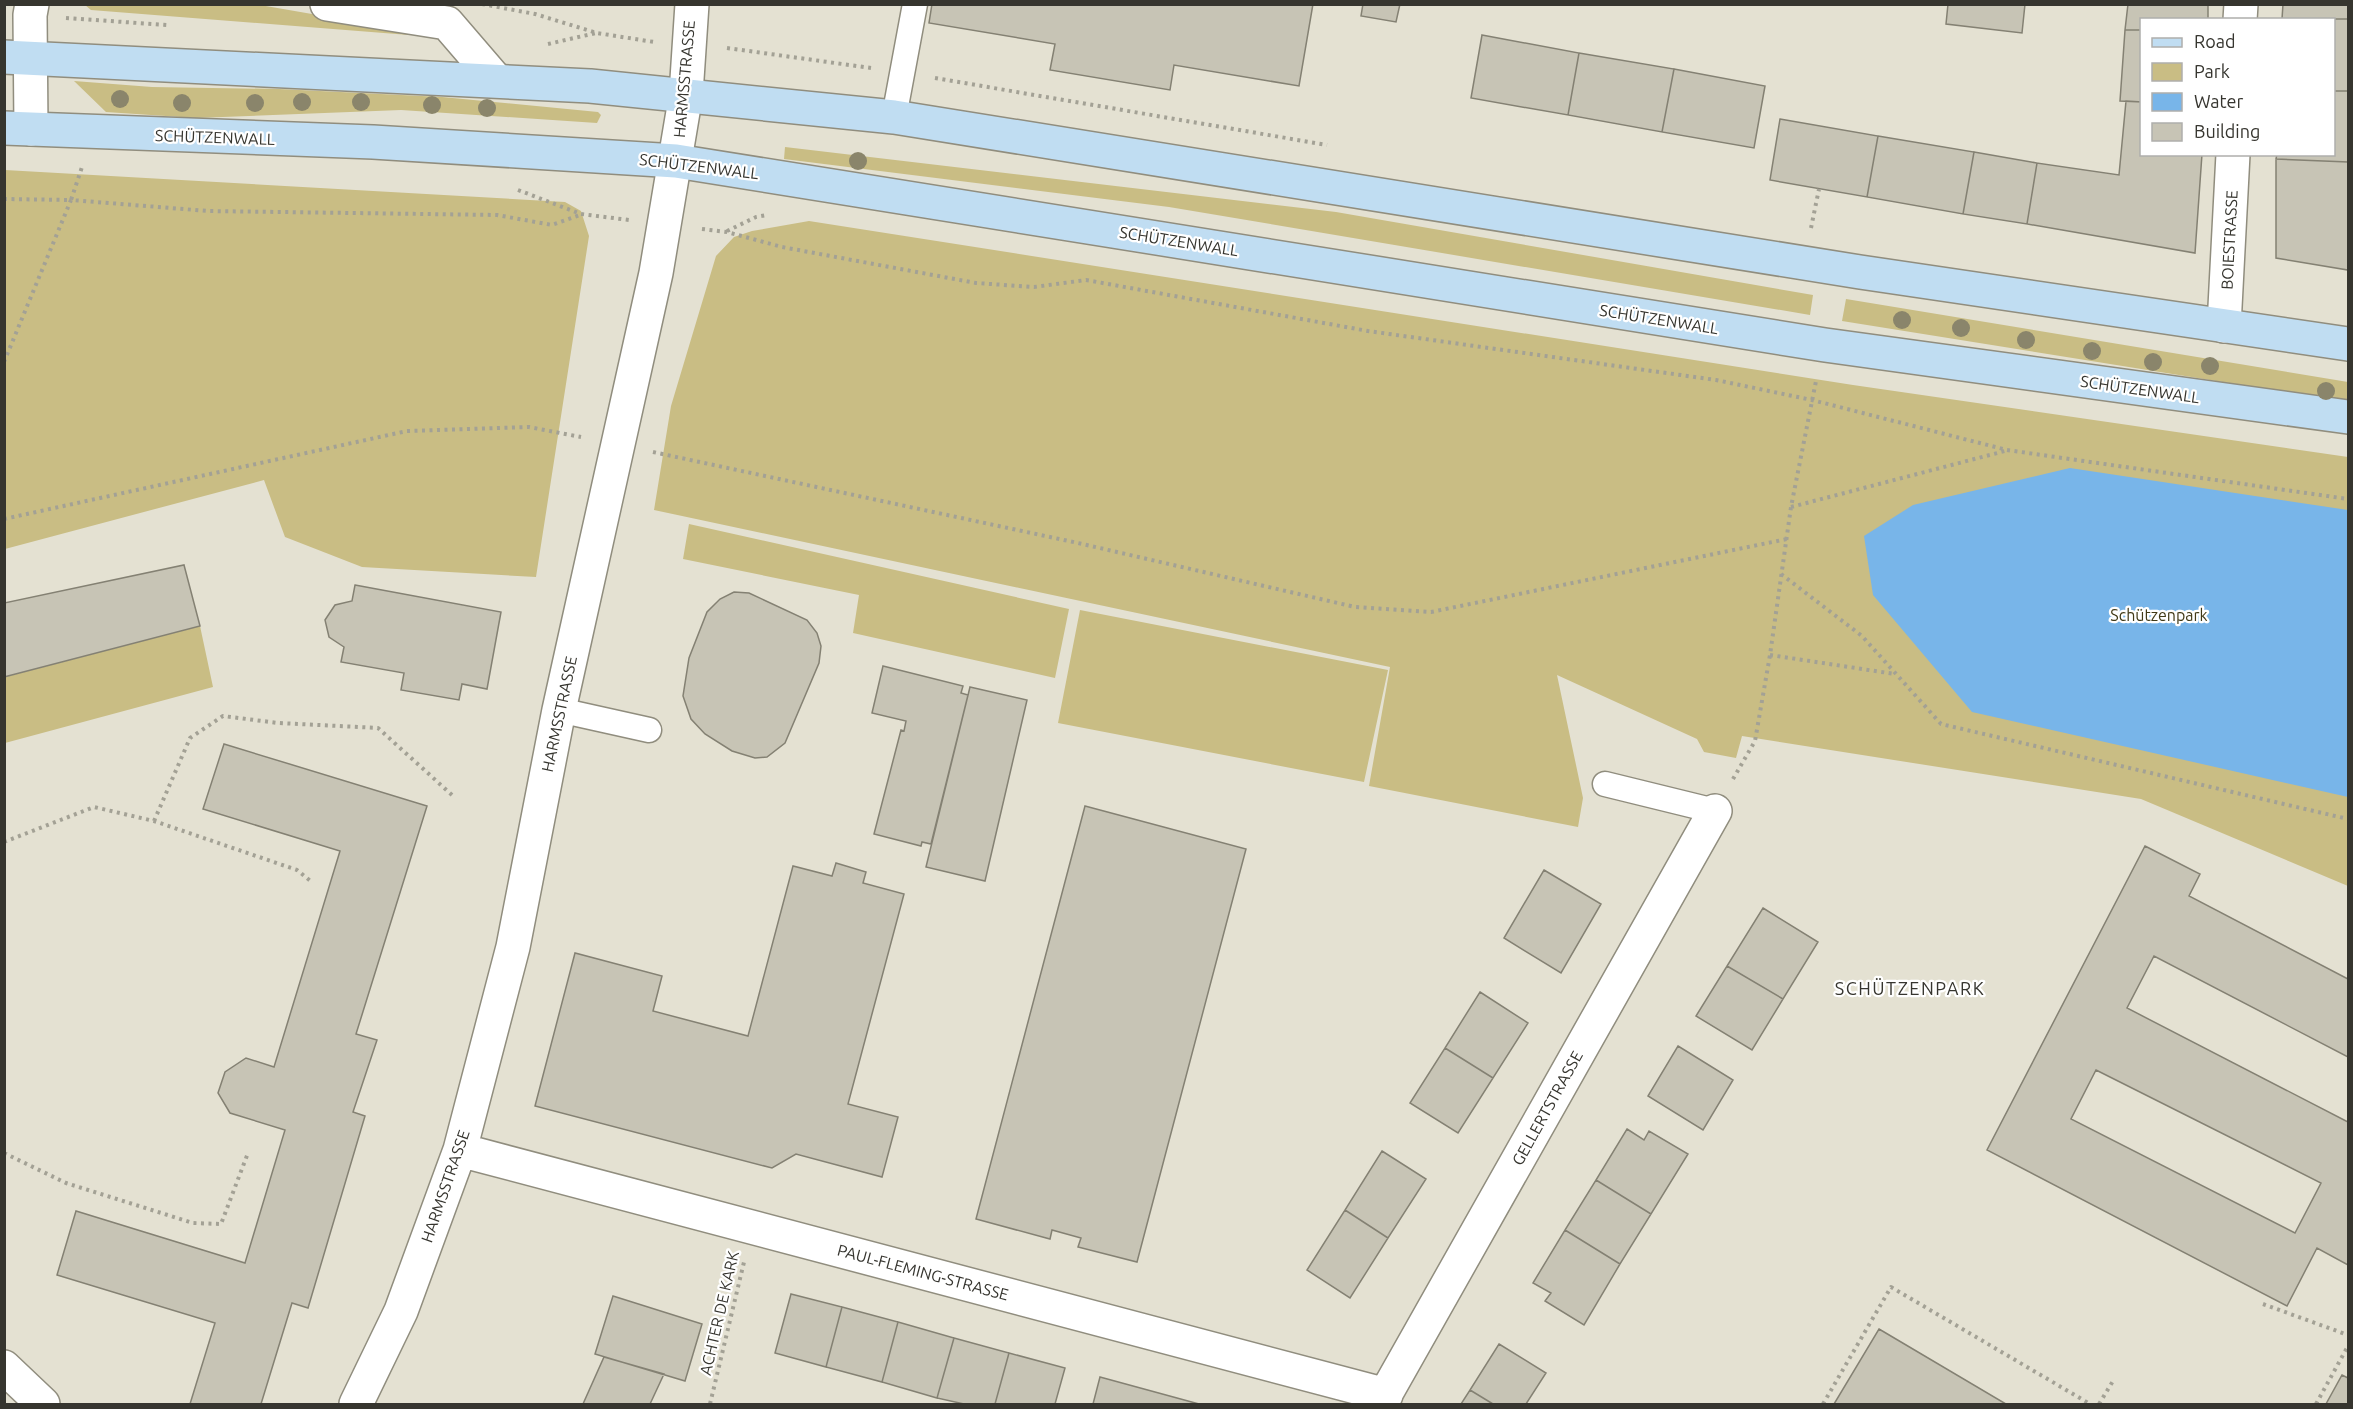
<svg xmlns="http://www.w3.org/2000/svg" width="2353" height="1409" font-family="Ubuntu,sans-serif">
	<rect width="100%" height="100%" fill="#e4e1d2"/>
	<path fill="#c9bd84" d="M85,5H260L410,31L409,35L91,10Z
		M74,81L152,87L279,89L442,97L598,112L601,115L597,123L401,110L196,118L106,112Z
		M785,147L1336,212L1813,295L1810,315L1169,207L784,159Z
		M5,170L565,202L581,211L589,236L536,577L362,567L285,537L264,480L5,549Z
		M809,221L1853,385L2348,457V886L2141,799L1742,736L1736,758L1704,752L1697,739L1557,675L1583,798L1578,827L1369,786L1390,667L654,510L671,406L716,256L734,237L752,231Z
		M1846,299L2348,382V402L1842,321Z
		M689,524L1069,609L1055,678L853,633L859,595L683,559Z
		M1080,610L1388,670L1364,782L1058,723Z
		M200,626L213,687L5,743V677Z"/>
	<path fill="#78b5e9" d="M2070,468L2348,510V797L1972,712L1873,595L1864,536L1913,505Z"/>
	<path fill="#c7c4b5" stroke="#848173" stroke-width="1.5" fill-rule="evenodd" d="M932,4H1313L1299,86L1174,65L1170,90L1050,70L1055,44L929,23Z
		M1363,4H1400L1396,22L1361,16Z
		M1948,4H2025L2022,33L1946,24Z
		M2128,4H2208V20H2142V30H2125Z
		M2283,4H2348V19H2282Z
		M2282,19H2348V91H2334V20Z
		M2125,30H2142V102L2120,101Z
		M1482,35L1579,53L1568,115L1471,98Z
		M1579,53L1674,69L1662,132L1568,115Z
		M1674,69L1765,86L1754,148L1662,132Z
		M2334,91H2348V162L2276,159L2277,154H2334Z
		M2126,101L2142,102V154H2202L2195,253L2027,224L2037,163L2119,175Z
		M1780,119L1878,136L1867,197L1770,180Z
		M1878,136L1974,152L1963,214L1867,197Z
		M1974,152L2037,163L2027,224L1963,214Z
		M2276,159L2348,162V270L2276,258Z
		M184,565L200,626L4,677V603Z
		M355,585L501,612L487,689L462,684L459,700L401,690L404,673L341,662L344,647L329,637L325,620L335,605L352,601Z
		M734,592L749,593L807,620L817,633L821,646L819,663L785,743L767,757L755,758L732,751L705,734L691,719L683,696L689,658L707,612L720,599Z
		M883,666L963,686L961,693L968,695L931,844L922,842L921,846L874,834L901,730L904,731L906,721L872,713Z
		M970,687L1027,700L985,881L926,867Z
		M224,744L427,806L356,1034L377,1040L353,1112L365,1116L308,1308L292,1303L261,1404H190L215,1323L57,1275L76,1211L245,1263L285,1130L230,1113L218,1093L225,1072L246,1058L274,1067L340,851L203,809Z
		M1085,806L1246,849L1137,1262L1078,1247L1081,1238L1052,1230L1050,1239L976,1219Z
		M2145,846L2200,874L2189,896L2348,979V1057L2154,956L2127,1008L2348,1122V1265L2317,1248L2287,1306L1987,1150ZM2096,1070L2321,1183L2295,1233L2071,1119Z
		M836,863L866,872L863,883L904,894L848,1104L898,1117L882,1177L796,1154L772,1168L535,1106L575,953L662,976L653,1011L748,1036L793,866L832,876Z
		M1544,870L1601,904L1561,973L1504,938Z
		M1763,908L1818,942L1783,999L1727,966Z
		M1727,966L1783,999L1752,1050L1696,1016Z
		M1480,992L1528,1023L1493,1078L1445,1048Z
		M1678,1046L1733,1080L1703,1130L1648,1096Z
		M1445,1048L1493,1078L1458,1133L1410,1103Z
		M1627,1129L1644,1140L1649,1131L1688,1154L1651,1214L1596,1180Z
		M1382,1151L1426,1179L1388,1238L1345,1210Z
		M1596,1180L1651,1214L1620,1264L1565,1230Z
		M1345,1210L1388,1238L1350,1298L1307,1270Z
		M1565,1230L1620,1264L1584,1325L1545,1301L1551,1293L1533,1283Z
		M791,1294L842,1307L826,1367L775,1353Z
		M613,1296L702,1324L685,1381L595,1354Z
		M842,1307L898,1322L882,1382L826,1367Z
		M898,1322L954,1338L937,1398L882,1382Z
		M1879,1329L2006,1404H1834Z
		M954,1338L1009,1353L995,1404H964L937,1398Z
		M1499,1344L1546,1373L1526,1404H1493L1470,1390Z
		M1009,1353L1065,1368L1055,1404H995Z
		M604,1357L664,1374L650,1404H583Z
		M2342,1375L2348,1378V1404H2326Z
		M1100,1377L1199,1404H1093Z
		M1470,1390L1493,1404H1461Z"/>
	<g fill="none" stroke-linecap="round" stroke-linejoin="round">
		<g stroke="#908d7e" stroke-width="27">
			<path id="service" d="M894,117L915,4
				M559,710L649,730
				M1605,784L1715,811"/>
		</g>
		<g stroke="#908d7e" stroke-width="36">
			<path id="minor" d="M327,4L447,23L496,80
				M2240,20L2241,4
				M31,129L30,15L32,4
				M2224,326L2233,154
				M460,1150L1386,1395
				M4,1367L43,1404
				M356,1404L401,1311L460,1150L513,947L559,710L656,273L686,94L692,4
				M1380,1404L1715,811"/>
		</g>
		<g stroke="#908d7e" stroke-width="36">
			<path id="secondary" d="M4,57L590,86L894,117L1860,272L2348,344
				M4,128L373,142L676,161L1825,345L2348,417"/>
		</g>
		<path stroke="#a3a195" stroke-width="4" stroke-dasharray="3 4.5" stroke-linecap="butt" d="M482,4L535,14L597,33L654,42
			M66,18L167,25
			M548,44L596,33
			M727,48L871,68
			M935,78L1327,145
			M518,190L581,214L629,220
			M4,199L71,200L82,167
			M1811,228L1819,189
			M702,229L727,232L782,247L976,283L1034,287L1086,280L1368,331L1716,380L1812,400L2007,450L2348,499
			M727,231L756,217L767,215
			M4,362L71,200L208,211L497,215L552,225L580,215
			M653,452L1078,543L1355,607L1431,612L1787,539
			M1791,507L2005,451
			M4,519L407,431L529,427L581,437
			M1781,574L1862,636L1941,724L2348,819
			M1770,655L1895,674
			M1733,779L1755,741L1770,655L1791,507L1816,381
			M154,821L190,738L223,716L278,723L378,728L452,795
			M4,842L94,807L154,821L297,870L313,883
			M4,1153L66,1183L193,1223L221,1224L248,1153
			M2263,1304L2348,1335
			M710,1404L744,1262
			M1823,1404L1891,1287L2090,1404
			M2099,1404L2113,1381
			M2316,1404L2348,1346"/>
		<use href="#service" stroke="#fff" stroke-width="24"/>
		<use href="#minor" stroke="#fff" stroke-width="33"/>
		<use href="#secondary" stroke="#c0ddf2" stroke-width="33"/>
	</g>
	<g fill="#8a856b">
		<circle cx="120" cy="99" r="9"/>
		<circle cx="302" cy="102" r="9"/>
		<circle cx="361" cy="102" r="9"/>
		<circle cx="182" cy="103" r="9"/>
		<circle cx="255" cy="103" r="9"/>
		<circle cx="432" cy="105" r="9"/>
		<circle cx="487" cy="108" r="9"/>
		<circle cx="858" cy="161" r="9"/>
		<circle cx="1902" cy="320" r="9"/>
		<circle cx="1961" cy="328" r="9"/>
		<circle cx="2026" cy="340" r="9"/>
		<circle cx="2092" cy="351" r="9"/>
		<circle cx="2153" cy="362" r="9"/>
		<circle cx="2210" cy="366" r="9"/>
		<circle cx="2326" cy="391" r="9"/>
	</g>
	<g text-anchor="middle" dominant-baseline="central" stroke-width="4.5" stroke-linejoin="round" paint-order="stroke">
		<g font-size="16" fill="#36352f" stroke="#fff">
			<text transform="translate(684 79) rotate(-85)">HARMSSTRASSE</text>
			<text transform="translate(215 137) rotate(2)">SCHÜTZENWALL</text>
			<text transform="translate(699 166) rotate(7)">SCHÜTZENWALL</text>
			<text transform="translate(2229 240) rotate(-87)">BOIESTRASSE</text>
			<text transform="translate(1179 241) rotate(9)">SCHÜTZENWALL</text>
			<text transform="translate(1659 319) rotate(9)">SCHÜTZENWALL</text>
			<text transform="translate(2140 389) rotate(8)">SCHÜTZENWALL</text>
			<text transform="translate(559 714) rotate(-78)">HARMSSTRASSE</text>
			<text transform="translate(1547 1108) rotate(-61)">GELLERTSTRASSE</text>
			<text transform="translate(445 1186) rotate(-71)">HARMSSTRASSE</text>
			<text transform="translate(923 1272) rotate(15)">PAUL-FLEMING-STRASSE</text>
			<text transform="translate(719 1313) rotate(-77)">ACHTER DE KARK</text>
		</g>
		<g font-size="16" fill="#403917" stroke="#fff">
			<text x="2159" y="615">Schützenpark</text>
		</g>
		<g font-size="18" letter-spacing="1.5" fill="#36352f" stroke="#fff">
			<text x="1910" y="988">SCHÜTZENPARK</text>
		</g>
	</g>
	<rect width="2353" height="1409" fill="none" stroke="#36352f" stroke-width="12"/>
	<rect x="2140" y="18" width="195" height="138" fill="#ffffff" stroke="#afaeac" stroke-width="1.5"/>
	<rect x="2152" y="38" width="30" height="9" fill="#c0ddf2" stroke="#afaeac" stroke-width="1.5"/>
	<text x="2194" y="48" font-size="18" fill="#36352f">Road</text>
	<rect x="2152" y="63" width="30" height="18" fill="#c9bd84" stroke="#afaeac" stroke-width="1.5"/>
	<text x="2194" y="78" font-size="18" fill="#36352f">Park</text>
	<rect x="2152" y="93" width="30" height="18" fill="#78b5e9" stroke="#afaeac" stroke-width="1.5"/>
	<text x="2194" y="108" font-size="18" fill="#36352f">Water</text>
	<rect x="2152" y="123" width="30" height="18" fill="#c7c4b5" stroke="#afaeac" stroke-width="1.5"/>
	<text x="2194" y="138" font-size="18" fill="#36352f">Building</text>
</svg>
